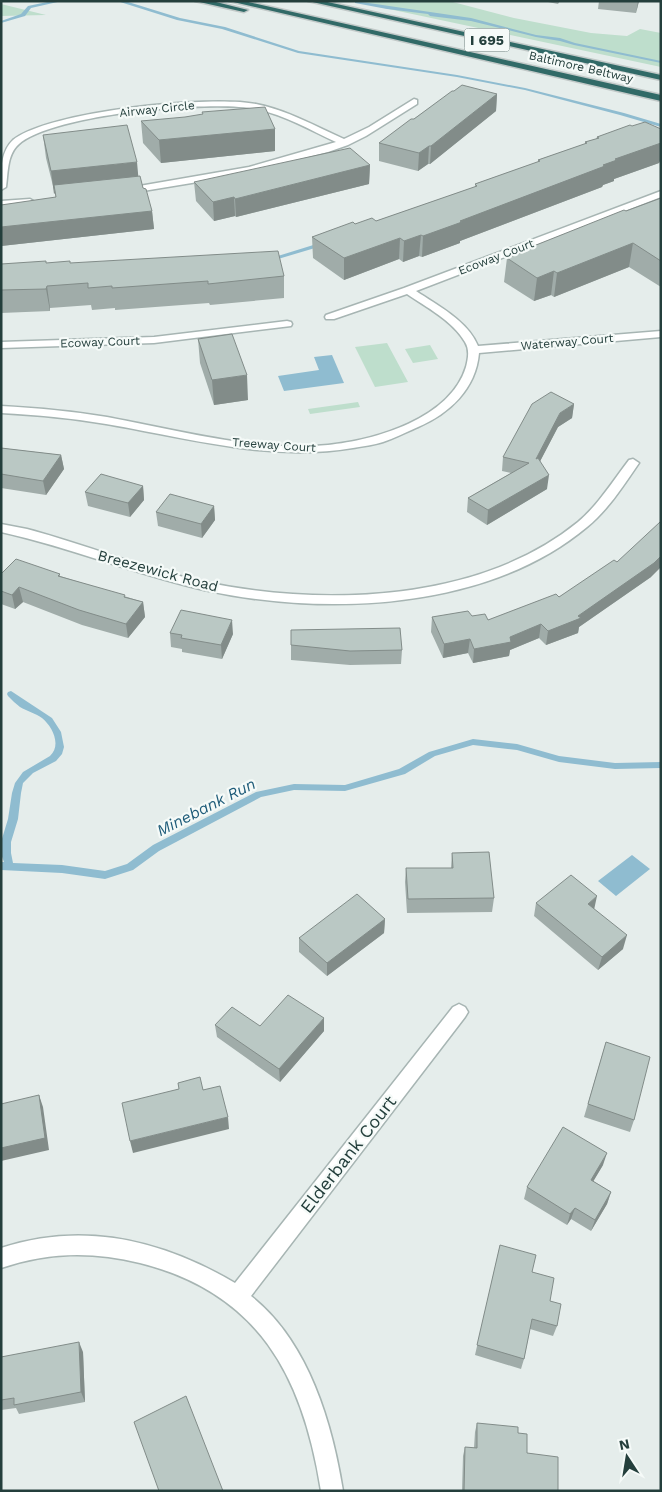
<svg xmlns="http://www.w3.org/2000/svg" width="662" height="1492" font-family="'Work Sans',sans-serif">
	<rect width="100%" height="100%" fill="#e5edeb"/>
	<path fill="#bedecc" d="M351,1H449L514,18L591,33L627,36L640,29L661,33V67Z
		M1,4L46,15L1,16Z
		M387,343L408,382L375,387L355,347Z
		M430,345L438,359L413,363L405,349Z
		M358,402L360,407L310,414L308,409Z"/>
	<path fill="#8fbcd0" d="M332,355L344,383L284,391L278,376L319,370L314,357Z
		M632,855L650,869L616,896L598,881Z"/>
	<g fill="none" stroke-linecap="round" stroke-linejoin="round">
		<path fill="#8fbcd0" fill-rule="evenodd" d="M52,1H62L31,8L25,16L1,23V21L21,14L28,6Z
			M117,1H125L180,18L225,27L299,51L457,75L525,88L624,113L661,124V127L620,115L525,90L457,77L298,53L222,29L177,20Z
			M355,1L471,18L536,35L560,38L575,43L661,61V63L574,45L560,41L536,37L471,21L430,16L428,14L387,9L355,3Z
			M323,242L325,243V245L268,262L265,260Z
			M11,691L52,718L61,732L64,747L62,754L56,761L33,773L23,783L21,793L18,819L11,842V853L13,863L62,865L105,871L127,864L153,845L256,792L294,784L345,785L399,769L429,752L473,739L517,744L559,756L615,763L661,762V768L615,769L559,762L517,750L473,745L435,756L405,774L345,791L294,790L261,797L159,851L133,870L105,879L62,873L1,870V862H4L1,854V842L8,819L12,793L15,783L23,772L50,756C62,745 52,726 42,718C35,713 27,711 20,707C16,704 12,700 8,696L7,694L8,692Z"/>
		<g stroke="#a7b5b3" stroke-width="3">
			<path id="street" d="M414,99L417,100V104L366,136L348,145L328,152L228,177L125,194L122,193V189L249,167L336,142C310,130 285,115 256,109C210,100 54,114 19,144C7,154 8,173 6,187L1,190C1,173 0,152 13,140C49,111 209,95 256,104C287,110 315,126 344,139L369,127Z
				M661,191V197L416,291C437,305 468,321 478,346L661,331V337L479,353C476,389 449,414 418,427C406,432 395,438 383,442C374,445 363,446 353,448C270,462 188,438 106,424C71,418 37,415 1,413V406C37,408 71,411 107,417C178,430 255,452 328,445C375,440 450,419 466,367C468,359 470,350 465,342C453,321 426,307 407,294L334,319H326L325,317L326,315L404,288Z
				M30,199L35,202L33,204L1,207V201Z
				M287,321L291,322L292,324L291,326L154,343L1,348V342L154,337Z
				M633,459L639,463C624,485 608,510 587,527C488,610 325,617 204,590C136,575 70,547 1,532V524L27,529C87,545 145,569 205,582C324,607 480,602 578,522C598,505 613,481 629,460Z
				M459,1004L465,1007L468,1012L465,1017L251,1296C308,1341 332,1422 343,1491H321C303,1376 259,1293 140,1263C92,1251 48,1252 1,1268V1248C84,1221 162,1240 235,1283L453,1007Z"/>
		</g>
		<g stroke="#c2c9c8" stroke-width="3">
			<path id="highway" d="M195,1H212L248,10L244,12Z
				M229,1H244L661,95V101Z
				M308,1H323L661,75V80Z"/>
		</g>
		<use href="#street" fill="#fff" fill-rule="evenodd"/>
		<use href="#highway" fill="#316a67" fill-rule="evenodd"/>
	</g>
	<path fill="#a0aca9" d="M543,1H560L558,4Z
		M599,1H639L636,13L598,9Z
		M454,91L497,94L496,111L430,164H428L418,171L379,161V143Z
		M141,121L275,129V151L161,163L143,143Z
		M43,135L138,176L152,211L154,229L1,246V205L56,198L46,158Z
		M597,137L660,161L659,163L614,179V181L603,185L602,187L460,241V243L422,257L419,256L403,262L399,259L344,280L313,258L312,237L355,224L376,221L475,187V184L538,162V160L585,144V142L596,139Z
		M370,165L369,184L236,217L235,216L214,221L196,201L194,182Z
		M661,198V287L629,267L554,297L551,295L534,301L504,282L507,258L520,253L521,251Z
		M46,263H70L284,276V298L210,305L209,303L115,310V308L92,310L91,305L50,308V311L1,313V264Z
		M198,339L248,400L214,405L200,363Z
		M574,404L572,418L558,427L540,461L547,489L487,525L467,512L468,498L511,473L502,471L503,457Z
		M1,448L61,455L64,469L46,495L1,488Z
		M143,486L144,500L130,517L88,506L85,492Z
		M214,506L215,520L202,538L158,526L156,512Z
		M617,562L651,577L579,627L578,633L546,645L539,638L510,650L509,656L473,663L468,653L443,658L431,632L432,617L472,616L488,620L559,597Z
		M1,574H60V576L143,602L145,617L128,638L82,625L23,602L15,609L1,604Z
		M170,633L233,634L222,659L182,652V649L171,647Z
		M291,645L402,650L401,664L350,665L291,660Z
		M452,853L494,898L492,912L407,913L405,882L406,868H451Z
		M536,903L594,909L623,949L598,970L534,916Z
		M385,919L384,933L327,976L299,952V938Z
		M215,1025L260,1026L324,1031L280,1082L217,1037Z
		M606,1042L634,1120L630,1132L584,1117Z
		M603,1165L593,1181L611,1192L607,1204L591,1231L571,1219L567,1225L524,1199L527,1187Z
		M500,1245L532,1272L550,1301L557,1326L553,1336L530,1329L524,1359L521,1369L475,1355Z
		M83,1352L85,1402L19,1414L16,1408L1,1410V1357Z
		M477,1423L518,1433L527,1453L558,1491H462L463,1456L465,1447L474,1448L475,1432Z"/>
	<path fill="#828c89" d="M638,1H639L636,13Z
		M497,94L496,111L430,164L431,146Z
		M275,129V151L161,163L159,140Z
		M661,141V160L660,161L659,163L614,179V181L603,185L602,187L460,241V243L422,257L423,236L460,221L603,165L615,159Z
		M429,146L428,164L418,171L419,153Z
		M137,162L139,184L54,185L55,193L54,194L51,171Z
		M370,165L369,184L236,217L235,199Z
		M234,197L235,216L214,221L213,202Z
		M152,211L154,229L1,246V227Z
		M421,235L419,256L403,262L404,241Z
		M400,238L399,259L344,280V258Z
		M633,243L629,267L554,297L557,273Z
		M554,271L551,295L534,301L537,278Z
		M47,286L50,308V311L46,289Z
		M247,375L248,400L214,405L212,380Z
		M574,404L572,418L558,427L534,473L536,459L560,413Z
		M61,455L64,469L46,495L43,481Z
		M549,475L547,489L487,525L488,510Z
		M143,486L144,500L130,517L128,503Z
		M214,506L215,520L202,538L201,524Z
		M661,556V567L651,577L579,627L578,633L546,645L548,631L578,616Z
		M19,587L23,602L15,609L12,595Z
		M143,602L145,617L128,638L126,624Z
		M232,620L233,634L222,659L221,645Z
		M541,624L539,638L510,650L509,656L473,663L474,649L510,637Z
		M470,639L468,653L443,658L444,644Z
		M597,896L594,910L588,904Z
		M385,919L384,933L327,976V963Z
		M627,935L623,949L598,970L602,957Z
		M324,1018V1031L280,1082L279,1069Z
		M39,1095L43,1107L49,1150L1,1161V1148Z
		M228,1117L229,1129L133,1153L130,1141Z
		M607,1153L603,1165L587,1192L591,1180Z
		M611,1192L607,1204L591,1231L595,1220Z
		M575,1208L571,1219L567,1225L570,1214Z
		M79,1342L83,1352L85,1402L81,1392Z"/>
	<path fill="#bac8c4" stroke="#828c89" d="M462,85L497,94L431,146H429L419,153L379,143L411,119H414L452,91H454Z
		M265,107L275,129L159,140L141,121L185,117L203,114L202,112Z
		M645,122L661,129V143L615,159L617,160L603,165L605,166L460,221L462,222L423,236L421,235L404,241L400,238L344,258L312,237L353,222L355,224L372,218L376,221L477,186L475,184L540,161L538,160L587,143L585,142L599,138L597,137L630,125L632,126Z
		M127,125L137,162L51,171L43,135Z
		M350,148L370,165L235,199L234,197L213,202L194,182Z
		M140,176L143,188L146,189L152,211L1,227V205L56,197L54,185Z
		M661,198V261L633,243L557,273L554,271L537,278L507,258L523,252L521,251L624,210L626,211Z
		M278,251L284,276L208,284V281L112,288V286L88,288V283L47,286L46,289L1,290V264L46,261V263L70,261V263Z
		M232,334L247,375L212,380L198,339Z
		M551,392L574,404L560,413L536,459L538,458L549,475L488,510L468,498L529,463L503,457L532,404Z
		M1,448L61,455L43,481L1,474Z
		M101,474L143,486L128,503L85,492Z
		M170,494L214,506L201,524L156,512Z
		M660,522H661V556L654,563L578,616L581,618L548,631L541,624L510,637L511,642L474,649L470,639L444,644L432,617L468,611L472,616L485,614L488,620L556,594L559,597L614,560L617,562Z
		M16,559L60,574L58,576L125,595L124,597L143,602L126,624L79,610L19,587L12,595L1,591V574Z
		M181,610L232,620L221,645L181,638L182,635L170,633Z
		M400,628L402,650L350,651L291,645V630Z
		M489,852L494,898L408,899L406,868H453L452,853Z
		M571,875L597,896L588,904L627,935L602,957L536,903Z
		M357,894L385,919L327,963L299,938Z
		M288,995L324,1018L279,1069L215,1025L232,1007L260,1026Z
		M606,1042L650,1057L634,1120L588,1104Z
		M200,1077L203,1090L220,1086L228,1117L130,1141L122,1103L179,1089L178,1083Z
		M39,1095L45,1138L1,1148V1104Z
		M563,1127L607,1153L591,1180L611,1192L595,1220L575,1208L570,1214L527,1187Z
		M500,1245L536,1255L532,1272L554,1278L550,1301L561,1304L557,1326L532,1319L524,1359L477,1345Z
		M79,1342L81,1392L14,1405V1398L1,1400V1357Z
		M186,1396L223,1491H159L134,1422Z
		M477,1423L518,1427V1433L527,1434V1453L558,1457V1491H464L465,1447L477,1448Z"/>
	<g text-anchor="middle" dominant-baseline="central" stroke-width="4.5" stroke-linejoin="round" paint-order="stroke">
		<g font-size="12" fill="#243f3c" stroke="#f5faf8">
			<text transform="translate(581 67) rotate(13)">Baltimore Beltway</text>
			<text transform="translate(157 109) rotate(-6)">Airway Circle</text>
			<text transform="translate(496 257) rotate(-21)">Ecoway Court</text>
			<text transform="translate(100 342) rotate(-2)">Ecoway Court</text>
			<text transform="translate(567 342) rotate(-5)">Waterway Court</text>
			<text transform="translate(274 445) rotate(4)">Treeway Court</text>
		</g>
		<rect fill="#f5faf8" stroke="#637774" stroke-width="1" x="464.5" y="28.5" width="45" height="23" rx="4"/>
		<g font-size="14" font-weight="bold" fill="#243f3c">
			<text x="487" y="40">I 695</text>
		</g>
		<g font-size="15" fill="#243f3c" stroke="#f5faf8">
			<text transform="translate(158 571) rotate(15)">Breezewick Road</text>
		</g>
		<g font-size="16" font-style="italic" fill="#1f5c79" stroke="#f5faf8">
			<text transform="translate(206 807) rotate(-27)">Minebank Run</text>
		</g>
		<g font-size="18" fill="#243f3c" stroke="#f5faf8">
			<text transform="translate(348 1154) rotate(-52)">Elderbank Court</text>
		</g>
	</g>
	<rect width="662" height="1492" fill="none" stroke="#243f3c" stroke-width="5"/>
	<g transform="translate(627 1457) rotate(348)" stroke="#f5faf8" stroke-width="4" paint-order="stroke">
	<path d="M0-4L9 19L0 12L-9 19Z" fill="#243f3c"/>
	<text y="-8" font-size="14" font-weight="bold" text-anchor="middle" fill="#243f3c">N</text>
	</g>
</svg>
